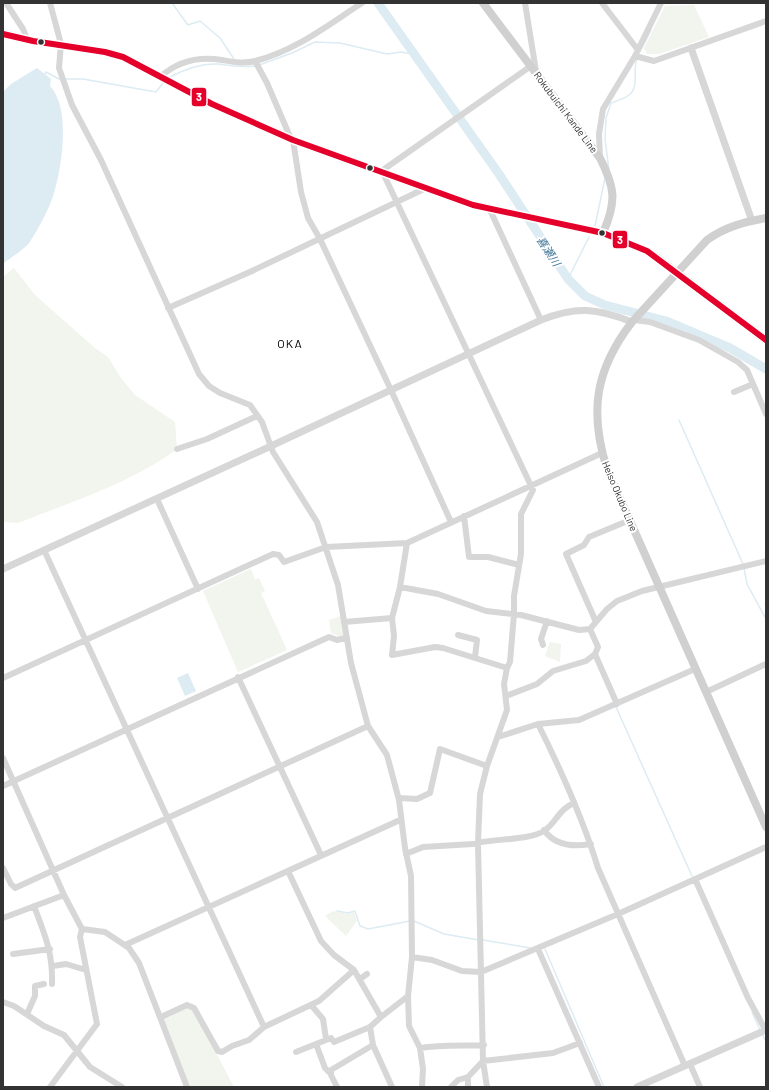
<svg xmlns="http://www.w3.org/2000/svg" width="769" height="1090" font-family="Barlow,'Noto Sans JP',sans-serif">
	<rect width="100%" height="100%" fill="#fff"/>
	<path fill="#f1f5ed" d="M694,5L709,37L659,54H647L644,48L665,6Z
		M14,268L35,295L95,348L108,357L121,378L135,395L175,422L177,449C131,483 71,502 18,523L3,522V277Z
		M251,569L255,580L259,578L265,591L261,593L287,650L238,672L203,591Z
		M341,616L345,635L340,637L331,633L329,620Z
		M550,642L561,644L560,662L545,656Z
		M333,911L347,914L354,912L357,921L346,936L325,916Z
		M187,1007L194,1011L234,1087H189L163,1018Z"/>
	<path fill="#ddebf3" d="M37,68L51,79L50,86C71,108 62,166 54,193C50,207 39,228 31,240C26,249 11,257 3,264V92L11,84Z
		M188,673L196,691L185,696L177,678Z"/>
	<g fill="none" stroke-linecap="round" stroke-linejoin="round">
		<path stroke="#ddebf3" stroke-width="1.5" d="M172,3L188,25L200,21L220,38L234,59
			M642,48L651,30
			M259,65L292,53L315,42L340,43L387,54L401,52L412,54
			M45,74L46,72L61,80
			M170,77C185,69 200,63 218,64C230,65 242,68 255,66
			M64,79H83L156,92L163,83
			M609,170L605,139L606,118L611,103C617,101 624,99 629,95C640,87 632,69 637,59
			M595,226L605,178
			M568,279L589,237
			M679,420L743,564
			M744,568L747,584L766,619
			M616,707L692,876
			M337,911L348,913L355,911L360,926L368,929L410,921
			M414,921L444,934L479,940
			M483,940L530,948
			M545,949L604,1087
			M752,1012L760,1030
			M762,1034L766,1041"/>
		<path stroke="#ddebf3" stroke-width="9" d="M378,3L499,174L568,279L585,296L605,305L666,321L730,348L766,369"/>
		<path stroke="#d7d7d7" stroke-width="6" d="M6,3L23,29L27,39
			M50,3L61,44L59,68L72,105L101,160L199,374L209,386L220,393L250,405L262,422L273,452L317,522L338,585L351,663L368,726L387,755L399,800L405,848L411,876L412,957L408,996L409,1026L420,1048L423,1069L422,1087
			M525,3L536,71
			M602,3L638,50
			M635,56L654,61L766,21
			M255,61L267,83L291,139
			M160,77C179,60 199,56 222,60C234,62 244,64 255,61C295,51 328,25 362,3
			M293,140L301,192L308,218L320,239L391,390L451,522
			M600,158L599,134L603,109L635,56L661,3
			M380,172L531,66
			M383,173L533,490L521,514V554L514,596V614L510,662L507,668L504,684L507,710L487,766L480,794L478,843L483,1061L487,1087
			M490,210L541,320
			M168,308L252,271L426,188
			M634,320L650,322L699,340L738,362L747,370L766,414
			M734,392L753,384
			M177,449L207,439L257,416
			M157,499L198,589
			M464,516L469,557H488L519,565
			M44,550L264,1027
			M400,587L438,594L486,611L521,615L579,630L590,629L607,609L617,601L642,591L766,561
			M392,618L394,636L392,655L435,647L443,648L507,668
			M344,622L392,618L400,587L407,543
			M596,622L566,554L584,545L589,537L630,520
			M590,629L598,647L595,654L617,704
			M458,635L477,640L475,657
			M543,645L541,639L547,621
			M238,677L321,855
			M3,678L273,554L279,555L284,562L326,547L407,543L602,453
			M706,692L766,664
			M506,696L537,684L553,671L586,661L595,654
			M538,724C561,770 583,819 598,868L685,1066
			M498,737L538,724L579,720L695,669
			M3,758L64,895L82,929L105,932L129,948L139,963L187,1087
			M3,786L329,637L337,640L346,638
			M399,798L417,799L430,793L440,749L487,766
			M544,830C555,846 574,847 591,844
			M406,854L423,847L473,844C493,838 527,841 544,831C556,823 559,809 574,803
			M3,868L11,884L15,888L368,726
			M288,871L321,941L334,955L354,970L381,1017L370,1027L373,1045L331,1070V1075L337,1087
			M695,879L748,998L766,1031
			M34,906C45,935 53,953 52,984
			M3,918L64,895
			M125,945L400,820
			M538,949L599,1087
			M13,954L50,949
			M412,957L432,960L462,971L481,972L618,914L766,847
			M53,966L66,964L86,970
			M360,979L367,974
			M3,1002L14,1006L44,1026L64,1035L90,1067L122,1087
			M311,1005L323,1019L326,1039
			M27,1014L35,996V986L44,984
			M161,1017L187,1005L194,1008L218,1051L222,1052L232,1046L249,1040L264,1027L319,1001L354,970
			M381,1017L408,996
			M316,1044L325,1068L330,1073
			M373,1045L392,1087
			M420,1048C441,1045 463,1046 484,1045
			M296,1052L331,1038L334,1042L370,1027
			M690,1064L700,1087
			M468,1077V1087
			M50,1087L97,1024L80,937L82,929
			M451,1087L458,1080L468,1077L483,1061L553,1053L580,1043"/>
		<path stroke="#d7d7d7" stroke-width="7" d="M691,48L752,221
			M3,569L271,446L541,320C576,306 597,308 632,322
			M637,1087L766,1030"/>
		<path stroke="#d0d0d0" stroke-width="8" d="M483,3L600,158C615,188 617,201 603,233
			M3,34L33,41L105,52L123,57L212,104L293,140L473,205L603,233L647,251L660,260L766,340
			M766,218C744,222 725,227 707,240L632,322C595,370 589,412 607,469L766,827"/>
		<g stroke="#fff" stroke-width="9">
			<path id="bus-1" d="M3,34L33,41L105,52L123,57L212,104L293,140L473,205L603,233L647,251L766,340"/>
		</g>
		<use href="#bus-1" stroke="#e4002b" stroke-width="6"/>
	</g>
	<g fill="#333" stroke="#fff" stroke-width="1.5">
		<circle cx="41" cy="42" r="3.5"/>
		<circle cx="370" cy="168" r="3.5"/>
		<circle cx="602" cy="233" r="3.5"/>
	</g>
	<g text-anchor="middle" dominant-baseline="central" stroke-width="4" stroke-linejoin="round" paint-order="stroke">
		<g font-size="10" fill="#333" stroke="#fff">
			<text transform="translate(566 112) rotate(53)">Rokubuichi Kande Line</text>
			<text transform="translate(620 496) rotate(67)">Heiso Okubo Line</text>
		</g>
		<g font-size="11" font-style="italic" fill="#3f7597" stroke="#fff">
			<text transform="translate(549 251) rotate(57)">喜瀬川</text>
		</g>
		<g font-size="12" letter-spacing="1" fill="#000" stroke="#fff">
			<text x="290" y="343">OKA</text>
		</g>
	</g>
	<g stroke="#fff" stroke-width="1.5">
		<rect x="191" y="87" width="16" height="20" rx="4" fill="#e4002b"/>
		<rect x="612" y="230" width="16" height="19" rx="4" fill="#e4002b"/>
	</g>
	<g font-size="11" text-anchor="middle" font-weight="bold" fill="#fff">
		<text x="199" y="101">3</text>
		<text x="620" y="244">3</text>
	</g>
	<rect width="769" height="1090" fill="none" stroke="#333333" stroke-width="8"/>
</svg>
